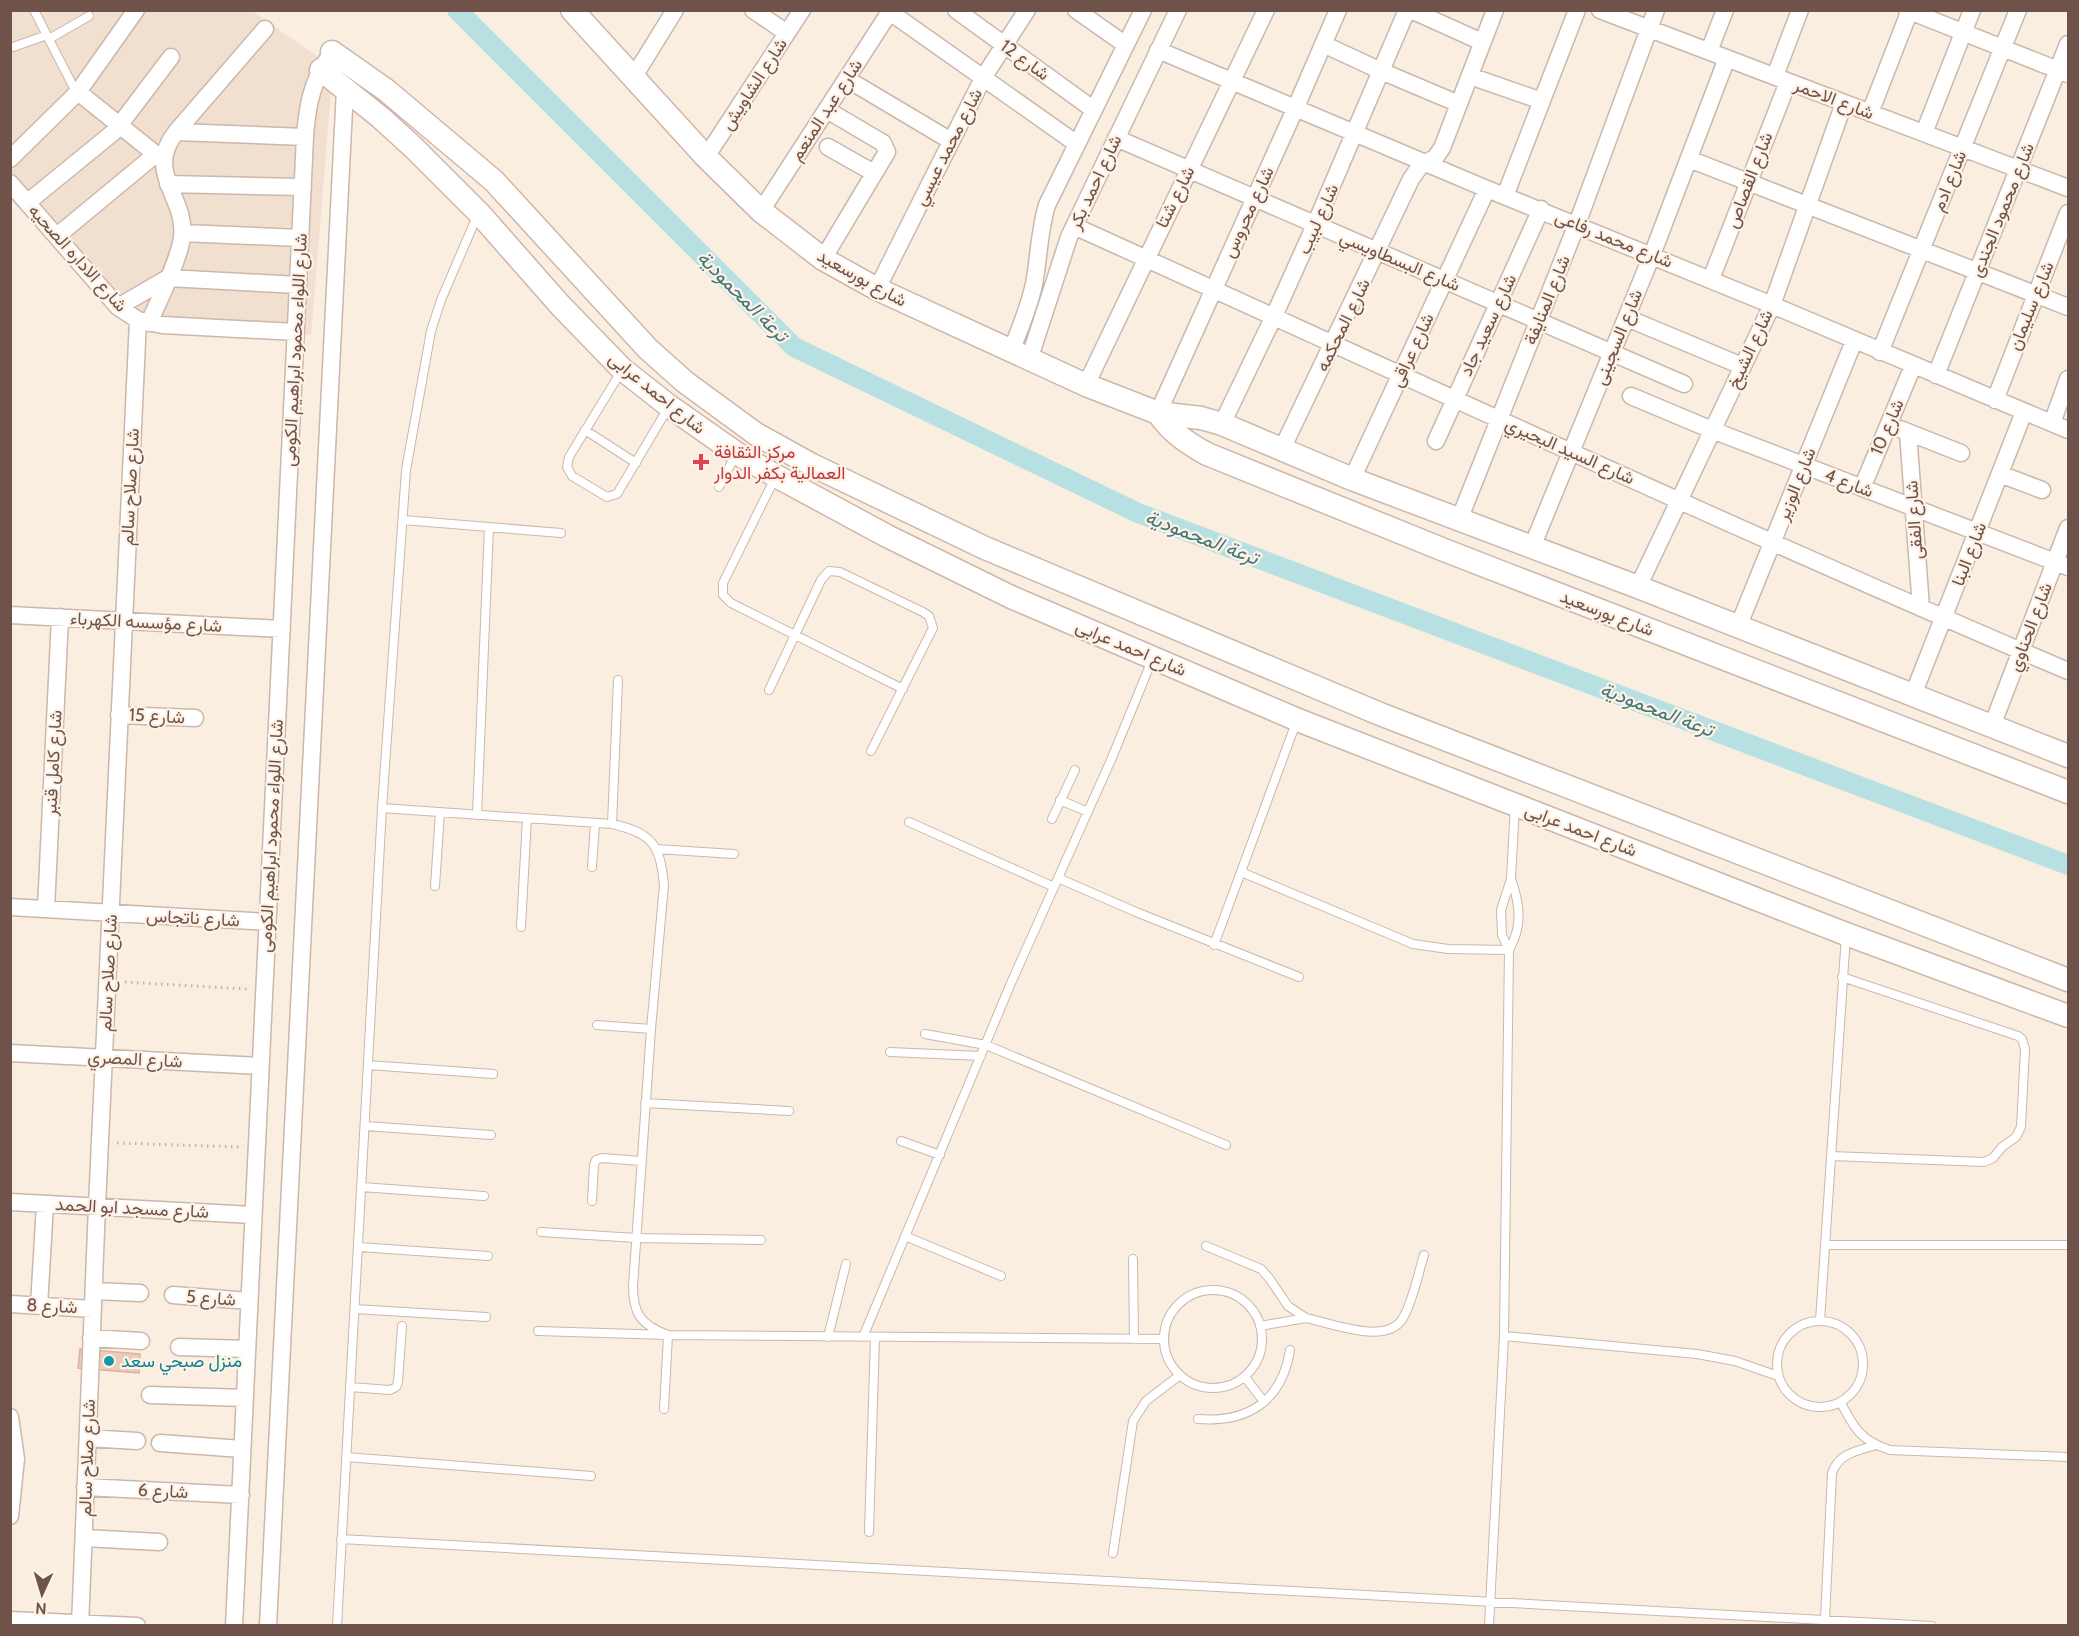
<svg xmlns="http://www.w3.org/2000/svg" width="2079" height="1636" font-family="Cabin,Vazirmatn,sans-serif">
	<rect width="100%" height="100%" fill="#faeee1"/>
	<path fill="#f1dfd0" d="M11,11H252L333,67L311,335L163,329L114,309L11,200Z"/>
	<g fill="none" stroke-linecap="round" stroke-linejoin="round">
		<path stroke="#b7e0e2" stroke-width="20" d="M457,10L794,347L1138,513L2068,865"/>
	</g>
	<path fill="#eecaba" stroke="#dfaf9c" stroke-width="1.5" d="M80,1349L140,1354L139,1373L78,1368Z"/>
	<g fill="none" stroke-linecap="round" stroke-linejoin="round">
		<g stroke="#ccb7ab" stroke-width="10">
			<path id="lane" d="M34,10L77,94
				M49,39L89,16
				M13,47L47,35
				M622,370L569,457L567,467L572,476L607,497L617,494L668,408
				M585,430L636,463
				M775,478L723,583V595L731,603L903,689
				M719,487L736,454
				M403,520L561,533
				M769,690L821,580L829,571L840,572L923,612L929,616L933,628L871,751
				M1060,800L1088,812
				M382,808L612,824C653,833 660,845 664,885L651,1029L633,1286C633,1314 641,1325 668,1335L1164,1339
				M477,815L489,527
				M1052,819L1075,770
				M909,822L1054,887
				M612,824L618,680
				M656,849L734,854
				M592,867L595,823
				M1241,872L1413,944L1448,949L1509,950
				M1058,878L1136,912L1299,977
				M435,886L440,812
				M521,927L527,818
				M1214,945L1297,720
				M1509,950C1523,926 1520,904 1511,879
				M597,1025L651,1029
				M925,1034L986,1045L1226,1145
				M890,1052L981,1056
				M368,1065L493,1074
				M645,1103L789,1111
				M366,1126L491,1135
				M901,1141L940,1155
				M1832,1156L1984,1162L1993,1158L2002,1147L2016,1137L2021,1127L2025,1049L2022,1039L2018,1036L1842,977
				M362,1187L484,1196
				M592,1201L594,1165L596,1160L602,1158L641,1161
				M541,1232L636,1238L761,1240
				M905,1236L1001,1276
				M1826,1245H2068
				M1206,1246L1261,1269L1269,1278L1288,1306L1306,1318C1331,1323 1387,1346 1403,1318C1413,1301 1418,1274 1424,1255
				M359,1247L488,1256
				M1133,1259L1134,1339
				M1164 1339a49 49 0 1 1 98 0a49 49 0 1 1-98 0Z
				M355,1309L486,1317
				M1777 1364a43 43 0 1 1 86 0a43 43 0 1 1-86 0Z
				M1820,1321L1846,935
				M1260,1326L1306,1318
				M538,1331L668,1335L664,1409
				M1504,1336L1697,1354L1735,1361L1778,1376
				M828,1337L846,1264
				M863,1337L1011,983L1111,760L1153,658
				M1245,1377L1264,1402
				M350,1387L390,1390L396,1387L398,1382L402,1326
				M1841,1403C1854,1428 1861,1441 1890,1450L2068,1457
				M1198,1419C1248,1423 1282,1401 1290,1350
				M346,1457L591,1476
				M869,1532L875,1337
				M341,1539L1932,1626
				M1113,1553L1133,1421L1146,1401L1180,1375
				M1825,1619L1832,1473C1839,1453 1857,1451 1876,1445
				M337,1626L382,808L406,470L431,331L441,300L478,214
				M1489,1626L1504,1336L1509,950L1502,935L1501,910L1511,879L1515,805"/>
		</g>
		<g stroke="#ccb7ab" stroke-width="19">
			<path id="street" d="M753,10L787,33
				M887,10L1077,144
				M956,10L1094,110
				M1076,10L1126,45
				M1411,10L1482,42
				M1600,10L2068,188
				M1907,10L2068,74
				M1323,44L1381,71L1459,104
				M1158,50L1487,189L1772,305L2068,430
				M1709,51L1725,10
				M1470,76L1542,101
				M1775,76L1800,10
				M633,78L675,10
				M847,79L951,141
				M78,92L163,160
				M1870,113L1910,10
				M176,132L305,137
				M1924,133L1972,10
				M1116,138L1684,384
				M828,147L874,173
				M706,157L802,10
				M10,159L78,92L136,10
				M1689,159L2068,307
				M10,183L118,307L138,320L162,325L296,332
				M168,184L303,187
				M1505,196L1577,10
				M28,202L115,131L171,57
				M761,211L891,10
				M1074,226C1405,376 1734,529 2068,671
				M183,233L300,238
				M57,236L156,154
				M823,259L887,152L883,143L827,110
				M1711,279L1788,82
				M877,289L983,78L1027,10
				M118,307L168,278L298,285
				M1627,318L1742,366
				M149,323C159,300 179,260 182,237C187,197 144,173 176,132L265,29
				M1011,352C1019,330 1029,308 1034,284C1039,258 1039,231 1047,205L1143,10
				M1880,352L2018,10
				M1029,360L1069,237L1178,10
				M1936,375L2068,44
				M1086,385L1266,10
				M1631,396L1712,430L2068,567
				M1995,400L2068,213
				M1158,413L1296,107L1338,10
				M2052,423L2068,379
				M1222,424L1274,316L1315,225L1407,10
				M1900,429L1961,453
				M1908,432L1921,608
				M1436,441L1541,209
				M1282,449L1411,179L1421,165L1435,158L1442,148L1495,10
				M2000,474L2042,490
				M1352,479L1487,189
				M1862,488L1913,366
				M1459,520L1577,224L1656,10
				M1532,547L1652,255L1727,58
				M1638,587L1772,305L1844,103
				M10,615L282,629
				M1738,627L1854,341
				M1913,695L2024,412
				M119,715L195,718
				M1992,726L2068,528
				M10,907L267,922
				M46,909L60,617
				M10,1053L260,1066
				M10,1202L253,1215
				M94,1291L140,1293
				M173,1295L249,1301
				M10,1304L93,1309
				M39,1306L45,1204
				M91,1338L141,1341
				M179,1347L247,1349
				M150,1395L245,1398
				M10,1417L16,1459L10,1516
				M88,1438L137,1441
				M160,1443L242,1449
				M85,1487L241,1495
				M84,1538L159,1542
				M10,1620L137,1626
				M80,1626L97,1206L138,320
				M234,1626L305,137C307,109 311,84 327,60
				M268,1626L345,89"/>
		</g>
		<g stroke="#cfb6a9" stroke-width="25">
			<path id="secondary" d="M572,10L706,157L761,211L823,259L877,289L1086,385L1158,413L1201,418L1222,424L1352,479L1638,587L2068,756
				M332,52L386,90L494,181L648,349L685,382L756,434L812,465L985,548L1380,714L2068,980
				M321,70L380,117L413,147L479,213L560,305L622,369L669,406L736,453L776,476L887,536L1011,597L1298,720L1846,934L2068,1016
				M1158,413C1171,432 1187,443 1207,454L1444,550L2068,792"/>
		</g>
		<path stroke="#d2ad9e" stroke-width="3" stroke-dasharray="1.5 4.5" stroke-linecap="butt" d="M125,982L247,989
			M117,1143L240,1147"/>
		<use href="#lane" stroke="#fff" stroke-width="8"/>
		<use href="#street" stroke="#fff" stroke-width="16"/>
		<use href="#secondary" stroke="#fff" stroke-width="22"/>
	</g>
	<path fill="#e0444e" stroke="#fef2e6" stroke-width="2" d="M698 453h6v6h6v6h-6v6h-6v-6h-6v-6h6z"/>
	<circle fill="#0f9aa8" stroke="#fef2e6" stroke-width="2" cx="109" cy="1361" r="6"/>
	<g text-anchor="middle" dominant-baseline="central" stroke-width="4.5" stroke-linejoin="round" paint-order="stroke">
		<g font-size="18" fill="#6f534a" stroke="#fef2e6">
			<text transform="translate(1025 60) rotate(36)">شارع 12</text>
			<text transform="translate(754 84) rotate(-57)">شارع الشاويش</text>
			<text transform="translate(1834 99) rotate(21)">شارع الاحمر</text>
			<text transform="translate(826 110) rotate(-57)">شارع عبد المنعم</text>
			<text transform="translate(948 147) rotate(-63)">شارع محمد عيسي</text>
			<text transform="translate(1749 180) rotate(-69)">شارع القصاص</text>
			<text transform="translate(1949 181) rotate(-68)">شارع ادم</text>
			<text transform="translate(1095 182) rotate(-65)">شارع احمد بكر</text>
			<text transform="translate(1175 197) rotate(-64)">شارع شتا</text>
			<text transform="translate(2002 210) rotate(-68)">شارع محمود الجندى</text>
			<text transform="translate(1248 212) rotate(-65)">شارع محروس</text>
			<text transform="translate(1318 219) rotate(-66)">شارع لبيب</text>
			<text transform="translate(1614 239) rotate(22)">شارع محمد رفاعى</text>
			<text transform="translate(78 258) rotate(48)">شارع الاداره الصحيه</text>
			<text transform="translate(1400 261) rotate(23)">شارع البسطاويسي</text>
			<text transform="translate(862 278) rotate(29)">شارع بورسعيد</text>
			<text transform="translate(1547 300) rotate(-68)">شارع المنايفة</text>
			<text transform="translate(2031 306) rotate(-68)">شارع سليمان</text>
			<text transform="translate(1343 325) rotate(-64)">شارع المحكمه</text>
			<text transform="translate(1488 325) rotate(-65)">شارع سعيد جاد</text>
			<text transform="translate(1618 337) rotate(-68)">شارع السجينى</text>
			<text transform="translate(1750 349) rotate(-65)">شارع الشيخ</text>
			<text transform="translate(295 350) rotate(-87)">شارع اللواء محمود ابراهيم الكومى</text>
			<text transform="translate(1412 350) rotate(-65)">شارع عراقى</text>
			<text transform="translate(657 393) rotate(39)">شارع احمد عرابى</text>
			<text transform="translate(1887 427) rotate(-67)">شارع 10</text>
			<text transform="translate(1570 451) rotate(24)">شارع السيد البحيري</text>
			<text transform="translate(1849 483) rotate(21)">شارع 4</text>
			<text transform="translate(1796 484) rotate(-68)">شارع الوزير</text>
			<text transform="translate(130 487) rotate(-87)">شارع صلاح سالم</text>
			<text transform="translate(1914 520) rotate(-94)">شارع الفقى</text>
			<text transform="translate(1969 554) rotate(-69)">شارع البنا</text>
			<text transform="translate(1607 613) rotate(21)">شارع بورسعيد</text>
			<text transform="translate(146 622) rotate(3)">شارع مؤسسه الكهرباء</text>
			<text transform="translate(2030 627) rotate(-69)">شارع الحناوي</text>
			<text transform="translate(1131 648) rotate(23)">شارع احمد عرابى</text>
			<text transform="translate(157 716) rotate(3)">شارع 15</text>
			<text transform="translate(53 763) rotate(-87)">شارع كامل قنبر</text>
			<text transform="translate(1581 830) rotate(21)">شارع احمد عرابى</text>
			<text transform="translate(271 836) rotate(-87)">شارع اللواء محمود ابراهيم الكومى</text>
			<text transform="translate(193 918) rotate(3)">شارع ناتجاس</text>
			<text transform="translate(108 973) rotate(-87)">شارع صلاح سالم</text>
			<text transform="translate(135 1059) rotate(3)">شارع المصري</text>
			<text transform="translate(132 1208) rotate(3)">شارع مسجد ابو الحمد</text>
			<text transform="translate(211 1298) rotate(4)">شارع 5</text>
			<text transform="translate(52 1306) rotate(3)">شارع 8</text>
			<text transform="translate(87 1458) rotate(-88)">شارع صلاح سالم</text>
			<text transform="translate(163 1491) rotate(3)">شارع 6</text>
		</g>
		<g font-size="18" fill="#be3a42" stroke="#fef2e6" text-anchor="start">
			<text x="714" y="452">مركز الثقافة<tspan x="714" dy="21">العمالية بكفر الدوار</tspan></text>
		</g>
		<g font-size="18" fill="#0d838f" stroke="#fef2e6" text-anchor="start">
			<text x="121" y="1361">منزل صبحي سعد</text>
		</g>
		<g font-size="20" font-style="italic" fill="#42777b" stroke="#fef2e6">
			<text transform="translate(743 296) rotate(45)">ترعة المحمودية</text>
			<text transform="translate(1202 537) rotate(21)">ترعة المحمودية</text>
			<text transform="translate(1657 709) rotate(21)">ترعة المحمودية</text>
		</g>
	</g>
	<rect width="2079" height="1636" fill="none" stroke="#6f534a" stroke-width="24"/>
	<g transform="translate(42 1594) rotate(184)" stroke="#fef2e6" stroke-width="4.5" paint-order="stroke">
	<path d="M0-4.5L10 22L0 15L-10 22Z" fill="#6f534a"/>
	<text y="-9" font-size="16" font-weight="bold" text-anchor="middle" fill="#6f534a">N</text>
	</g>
</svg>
